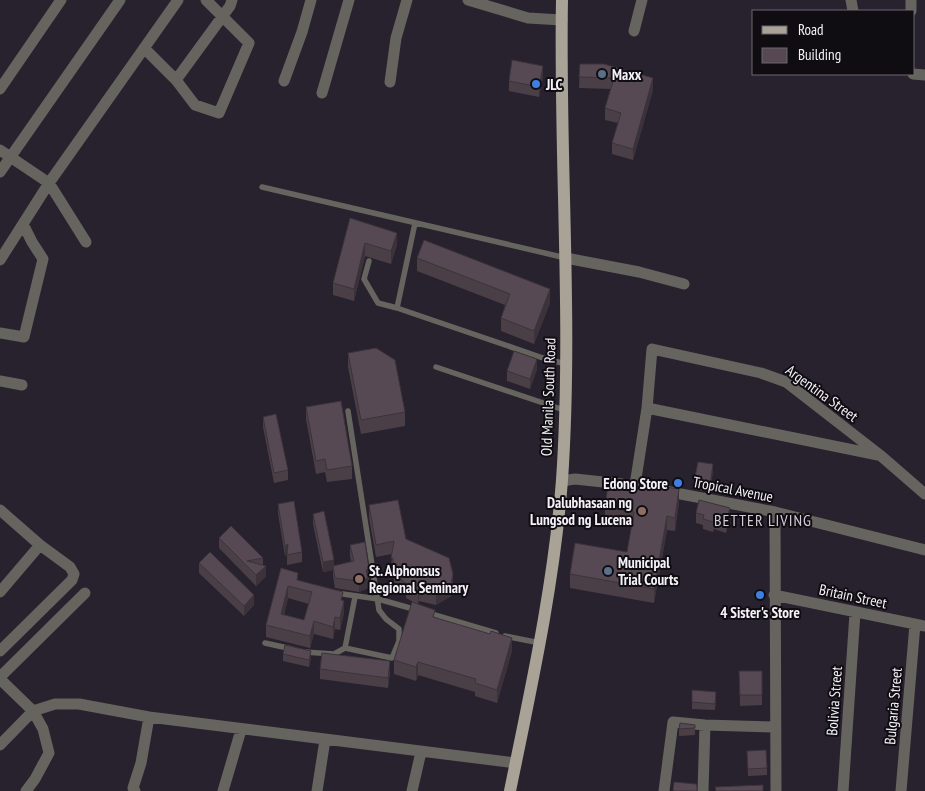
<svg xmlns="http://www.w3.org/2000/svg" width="925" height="791" font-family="'PT Sans Narrow',sans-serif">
	<rect width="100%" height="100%" fill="#27222e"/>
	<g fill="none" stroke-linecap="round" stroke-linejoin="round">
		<path stroke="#66645e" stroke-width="5.5" d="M262,187L566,258
			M369,261L364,279L378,303L397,308L543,358L566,364
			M397,308L415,223
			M436,367L564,410
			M336,593L378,599L417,610
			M428,613L496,633
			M505,636L540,643
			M265,643L292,649
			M345,648L392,658L399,641V629L386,619L379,610L348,411
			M304,652L334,654L345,648L355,597"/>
		<path stroke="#66645e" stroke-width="11" d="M468,0L528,18L562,20
			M851,0L853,11
			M911,11V0
			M634,31L642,0
			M144,48L176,80L195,105L219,113L249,43L206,0
			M913,74L925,75
			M176,80L230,6L232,0
			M284,81L302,32L311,0
			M390,82L396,38L407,0
			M0,89L61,0
			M322,93L349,0
			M0,150L49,183L86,242
			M0,172L120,0
			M566,258L639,272L684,284
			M0,260L49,183L178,0
			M0,333L24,337L43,259L32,242L23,224
			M0,381L22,385
			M647,408L878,455
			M562,481L575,479L622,484
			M635,485L647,408L652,349L761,373L786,382L880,455L925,494
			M665,491L775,512L925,550
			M0,510L40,545L70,567L74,574L72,580L0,651
			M775,512L776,791
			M0,592L40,545
			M774,595L925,626
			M0,677L85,593
			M0,679L33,711L43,729L49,753L35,779L26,791
			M0,745L33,711L55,704H79L149,717L516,763
			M135,791L133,788L141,763L149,717
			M223,791L241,730
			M317,791L325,740
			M412,791L421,752
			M664,791L673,722L705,725L775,727
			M703,791L705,725
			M843,791L855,613
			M901,791L915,624"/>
		<path stroke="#a8a396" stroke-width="12" d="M510,791C531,688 554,585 562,480C573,320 559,160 562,0"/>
	</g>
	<path fill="#4a3f47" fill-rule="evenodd" d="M580,64L653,90L633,160L612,154V143L618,123L605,120V108L611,89L579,88Z
		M543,76L539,97L509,91V81Z
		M350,218L397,245L391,264L365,256L354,301L333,295V283Z
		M417,258L550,303L534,344L501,331V318L505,305L417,271Z
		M348,353L405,412V426L361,434L348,367Z
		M537,369L530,389L507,381V371Z
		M306,407L352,466V479L327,482L325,472L316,474L306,419Z
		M263,417L288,470V480L274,483L263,427Z
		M713,471L710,492L694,489V482Z
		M679,502L675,531L667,530L654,603L570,588V574L627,552L632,525L605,521V507Z
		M278,504L302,552V562L287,565V555L285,556L278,514Z
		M369,505L406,539L453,586L451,596L436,605L419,601L418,604L435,617L512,651L497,703L475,696V692L418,675L416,681L394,674V660L415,603L406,598V595L395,587L393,571L391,570L392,554L376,557L369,518Z
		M696,513L730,518L726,533L714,529L713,532L703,529V525L696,523Z
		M313,514L334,566L351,562L350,555V545L369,579L368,580V588L359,592L335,588L333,576V570L323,572L313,524Z
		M219,538L263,558V565L266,576L256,586L219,548Z
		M199,563L254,605L244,616L199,573Z
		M281,568L298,580L343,601L344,613L340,630L335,629L333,639L314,634L310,648L266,637V625ZM288,598L309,604L304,620L284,615Z
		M283,654L311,658L309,667L283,661Z
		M320,669L390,671L388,688L320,679Z
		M739,671H762V705L740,706Z
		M692,690L716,698L715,710L692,709Z
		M695,725V735L679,736V729Z
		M747,751L767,768V775L748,776Z"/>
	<path fill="#3c333a" d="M543,66V76L539,97V87Z
		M653,78V90L633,160V149Z
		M397,233V245L391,264V251Z
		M365,243V256L354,301V289Z
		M550,289V303L534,344V331Z
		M537,359V369L530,389V379Z
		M713,464V471L710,492V485Z
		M679,489V502L675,531V518Z
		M730,508V518L726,533V522Z
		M667,516V530L654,603V589Z
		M288,544V554L285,556V546Z
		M334,560V570L333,566V570L323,572V562Z
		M266,566V576L256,586V575Z
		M369,569V579L368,580V588L359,592V581L366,570Z
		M453,574V586L451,596L436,605V593Z
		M288,586V598L281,626V614Z
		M419,589V601L418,604V592Z
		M254,595V605L244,616V606Z
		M344,601V613L340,630V618Z
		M335,617V629L333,639V627Z
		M314,621V634L310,648V636Z
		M512,638V651L497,703V690Z
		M311,651V658L309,667V660Z
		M390,661V671L388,688V678Z
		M418,662V675L416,681V667Z"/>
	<path fill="#564953" stroke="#3c333a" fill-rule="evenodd" d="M512,60L543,66L539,87L509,81Z
		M580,64H604L653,78L633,149L612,143L621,113L605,108L614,78L579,77Z
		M350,218L397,233L391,251L365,243L354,289L333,283Z
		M424,240L550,289L534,331L501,318L510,294L417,258Z
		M376,348L395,360L405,412L361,420L348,353Z
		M514,351L537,359L530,379L507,371Z
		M341,401L352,466L327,470L325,459L316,461L306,407Z
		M276,414L288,470L274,473L263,417Z
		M698,462L713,464L710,485L694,482Z
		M609,478L679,489L675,518L667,516L654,589L570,574L575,543L627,552L634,512L605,507Z
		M398,500L406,539L449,558L453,574L451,584L436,593L419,589L418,592L406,586L407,584L395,575L393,558H391L394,541L376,545L369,505Z
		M699,500L730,508L726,522L714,519L713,522L703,519L704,515L696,513Z
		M294,501L302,552L287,555L288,544L285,546L278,504Z
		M324,511L334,560L323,562L313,514Z
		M231,526L263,558L247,561L266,566L256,575L219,538Z
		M365,542L369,569L366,570L368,578L359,581L335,578L333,566L354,561L350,545Z
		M210,552L254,595L244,606L199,563Z
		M281,568L298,573L297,580L343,592L341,600L344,601L340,618L335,617L333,627L314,621L310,636L266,625ZM288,586L312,592L304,620L281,614Z
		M412,602L435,610L433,617L490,634L491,631L512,638L497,690L475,683L476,679L418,662L416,667L394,660Z
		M285,645L311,651L309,660L283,654Z
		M322,653L390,661L388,678L320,669Z
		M739,671H762V695H740Z
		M692,690L716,692L715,704L692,702Z
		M680,723L695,725V728L679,729Z
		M766,750L767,768L748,769L747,751Z
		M674,782L696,784L697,787V791H673Z
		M763,785V791H716L715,787Z"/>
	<g fill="#5c6f8a" stroke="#0f0d12" stroke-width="2">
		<circle cx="602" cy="74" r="5"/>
		<circle cx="608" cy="571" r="5"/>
	</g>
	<g fill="#3f7fe0" stroke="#0f0d12" stroke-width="2">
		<circle cx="536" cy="84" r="5"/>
		<circle cx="678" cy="483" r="5"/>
		<circle cx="760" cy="595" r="5"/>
	</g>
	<g fill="#8d6e63" stroke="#0f0d12" stroke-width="2">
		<circle cx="642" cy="511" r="5"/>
		<circle cx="359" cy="579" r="5"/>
	</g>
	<g text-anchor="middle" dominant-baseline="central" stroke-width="4" stroke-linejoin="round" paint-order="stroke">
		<g font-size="15" font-weight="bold" fill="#f4f1f9" stroke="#0f0d12" text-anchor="start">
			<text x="612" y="74">Maxx</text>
			<text x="546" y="84">JLC</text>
			<text x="668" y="483" text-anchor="end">Edong Store</text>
			<text x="632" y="502" text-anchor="end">Dalubhasaan ng<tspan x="632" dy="17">Lungsod ng Lucena</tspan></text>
			<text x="618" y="562">Municipal<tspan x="618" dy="17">Trial Courts</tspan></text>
			<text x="369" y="570">St. Alphonsus<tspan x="369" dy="17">Regional Seminary</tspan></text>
			<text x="760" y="612" text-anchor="middle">4 Sister's Store</text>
		</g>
		<g font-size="15" fill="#f4f1f9" stroke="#0f0d12">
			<text transform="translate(822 393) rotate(36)">Argentina Street</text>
			<text transform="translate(548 397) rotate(-88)">Old Manila South Road</text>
			<text transform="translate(733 489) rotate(11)">Tropical Avenue</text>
			<text transform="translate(853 596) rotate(12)">Britain Street</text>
			<text transform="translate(834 701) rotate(-86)">Bolivia Street</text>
			<text transform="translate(893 706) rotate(-85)">Bulgaria Street</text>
		</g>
		<g font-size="16" letter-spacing="1" fill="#d1cbda" stroke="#0f0d12">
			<text x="763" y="520">BETTER LIVING</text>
		</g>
	</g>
	<rect x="752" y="10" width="162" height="65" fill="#0f0d12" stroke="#6b686e"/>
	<rect x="762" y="26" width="25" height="8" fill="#a8a396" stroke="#6b686e"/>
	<text x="798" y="35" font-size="15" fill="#f4f1f9">Road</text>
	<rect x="762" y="48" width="25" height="15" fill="#564953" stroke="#6b686e"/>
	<text x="798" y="60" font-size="15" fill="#f4f1f9">Building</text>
</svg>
